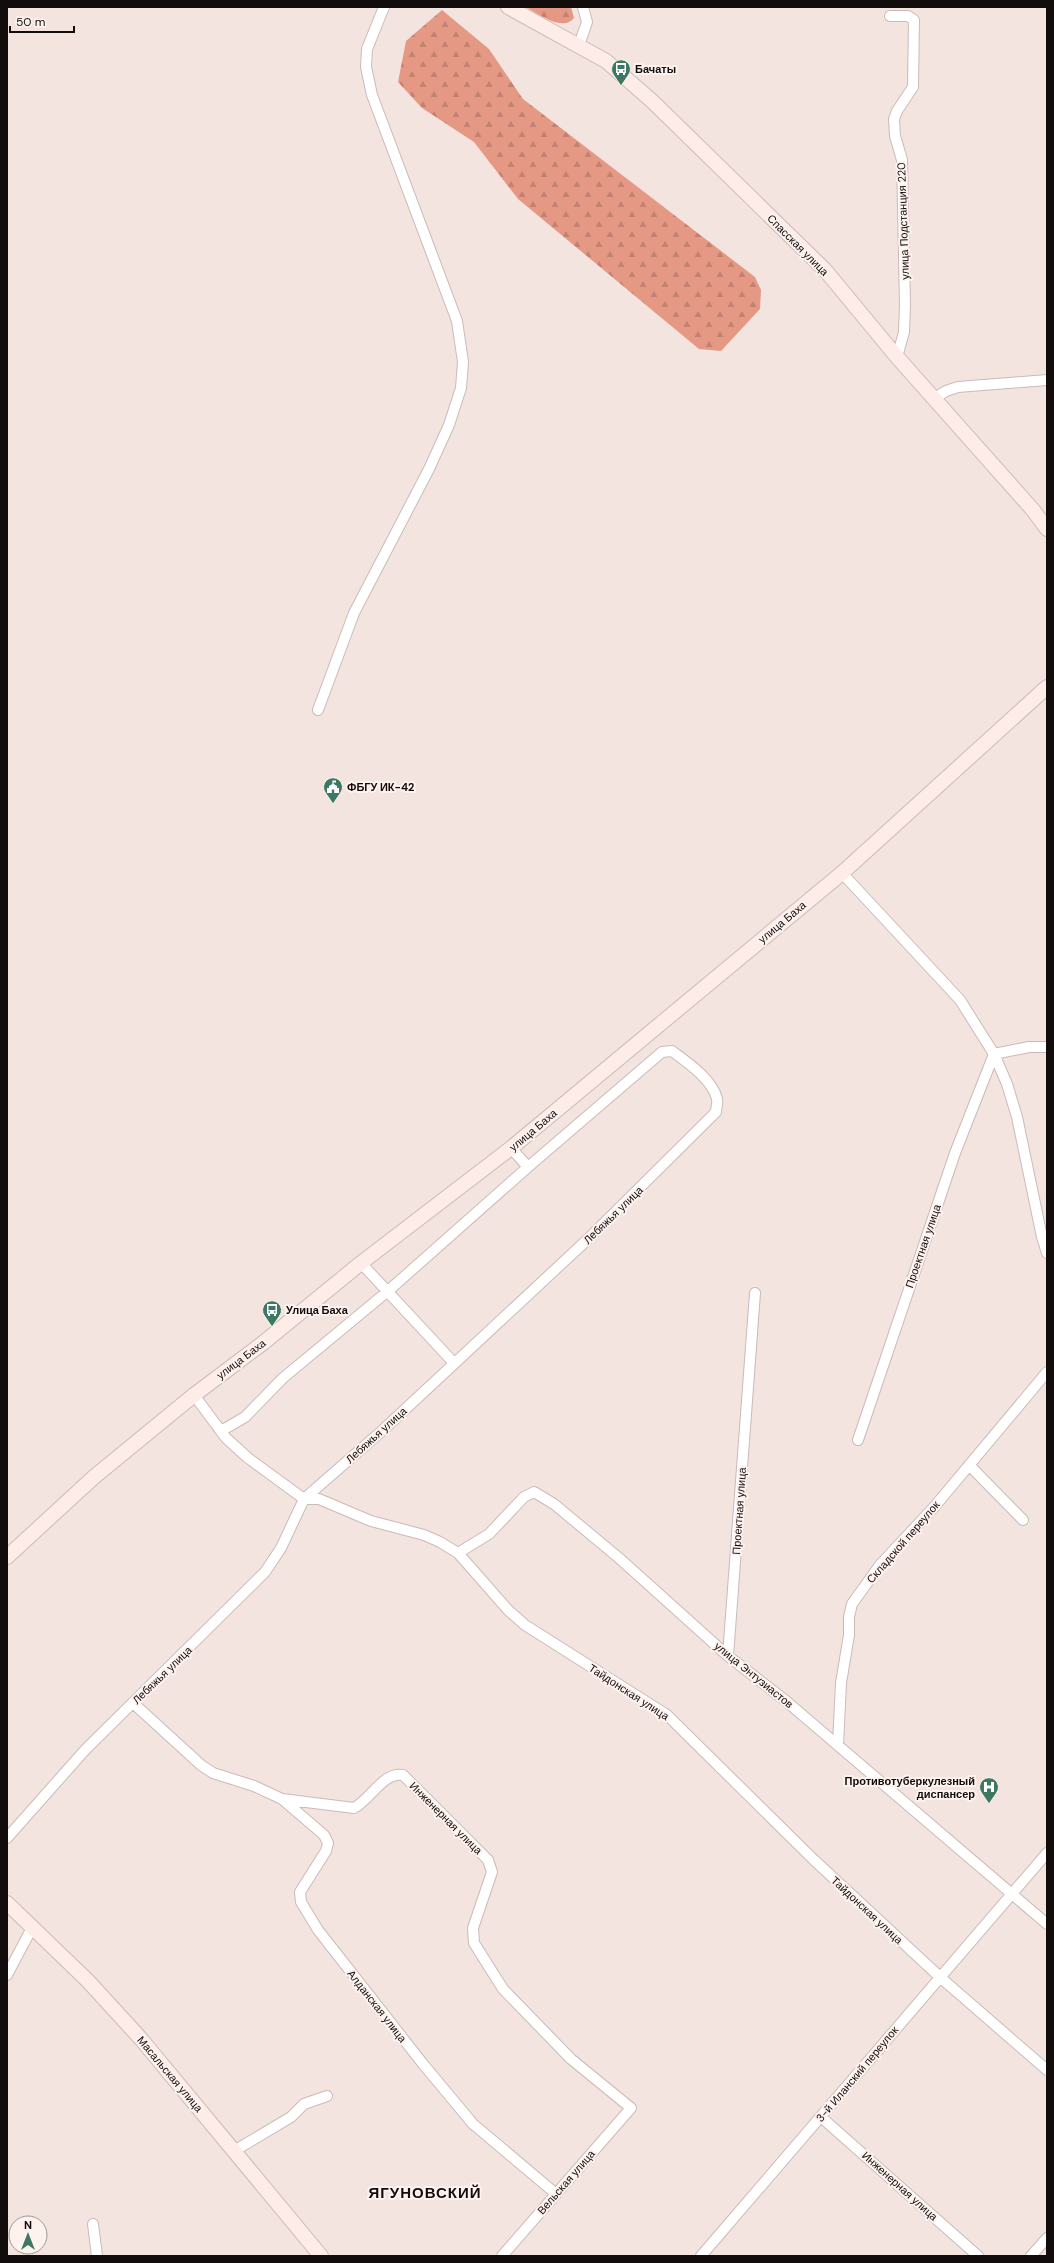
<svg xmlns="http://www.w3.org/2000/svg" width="1054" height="2263" font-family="'DM Sans',sans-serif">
	<defs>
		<pattern id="forest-firs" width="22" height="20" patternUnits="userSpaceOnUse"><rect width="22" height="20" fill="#e59884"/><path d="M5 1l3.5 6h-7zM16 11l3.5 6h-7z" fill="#c38271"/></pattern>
	</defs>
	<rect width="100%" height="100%" fill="#f3e4e0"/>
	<path fill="url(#forest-firs)" d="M526,7H571L574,18C563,32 538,14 526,7Z
		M442,10L489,49L523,99L755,277L761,290L760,309L721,351L699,349L518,199L474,142L422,108L398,82L406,41Z"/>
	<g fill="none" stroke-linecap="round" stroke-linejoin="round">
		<g stroke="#cabbb7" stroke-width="12">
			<path id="street" d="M890,16H908L914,20L913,87L897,111L894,119L895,136L902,160L905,305L904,332L897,357
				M579,45L587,22L583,7
				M935,398L946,391L958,387L1047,380
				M318,710L354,613L429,469L449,425L461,388L463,362L457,321L372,95L366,67L367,49L384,7
				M842,873L960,1000L994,1054L1007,1084L1017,1117L1042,1237L1047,1253
				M361,1263L454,1363
				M194,1395L226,1438L248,1458L304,1499H319L371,1521L424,1535L440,1542L458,1553L508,1610L525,1625L667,1715L814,1860L941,1978L1047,2070
				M221,1431L245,1417L283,1378L388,1291L528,1167
				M858,1440L955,1153L994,1054L1029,1047H1047
				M969,1465L1023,1520
				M458,1553L489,1534L524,1497L534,1492L554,1504L619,1558L728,1656L786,1701L1047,1924
				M728,1656L755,1293
				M133,1703L201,1765L213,1773L254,1786L282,1799L354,1808C370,1800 384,1771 403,1775L488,1860L492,1872L473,1928L474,1943L503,1989L571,2059L631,2108L502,2256
				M838,1745L841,1683L849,1635V1617L852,1604L880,1565L935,1506L1047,1372
				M282,1799L324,1835L328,1843L326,1851L300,1892L301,1902L318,1930L423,2064L473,2124L555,2193
				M7,1838L85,1750L265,1572L281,1548L304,1499L384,1429L587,1240L716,1112C716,1108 718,1103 717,1099C713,1080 687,1062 672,1051L662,1052L528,1167L511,1148
				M7,1975L33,1926
				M821,2117L978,2256
				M234,2151L291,2117L304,2104L327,2096
				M93,2224L97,2256
				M701,2256L1047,1853
				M1031,2256L1047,2238"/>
		</g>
		<g stroke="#cabbb7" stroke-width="16">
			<path id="secondary" d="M508,7L606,61L652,101L825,270L897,357L1033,510L1047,529
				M7,1557L94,1477L194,1395L263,1343L361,1263L511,1148L842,873L1047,687
				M7,1903L88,1981L141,2039L321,2256"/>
		</g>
		<use href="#street" stroke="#fff" stroke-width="10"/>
		<use href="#secondary" stroke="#feece8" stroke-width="14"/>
	</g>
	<defs>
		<g id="bus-pin" transform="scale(1)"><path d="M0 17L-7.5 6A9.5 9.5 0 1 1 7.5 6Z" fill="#3c7862" stroke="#fef2ef"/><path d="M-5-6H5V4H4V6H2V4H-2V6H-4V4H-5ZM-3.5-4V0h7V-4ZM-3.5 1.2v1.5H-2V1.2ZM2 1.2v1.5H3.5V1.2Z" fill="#fff"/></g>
		<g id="civic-pin" transform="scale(1)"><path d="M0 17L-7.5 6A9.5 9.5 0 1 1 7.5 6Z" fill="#3c7862" stroke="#fef2ef"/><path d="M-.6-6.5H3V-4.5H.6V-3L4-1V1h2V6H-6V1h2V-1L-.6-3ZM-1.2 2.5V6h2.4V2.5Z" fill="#fff"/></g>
		<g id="hospital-pin" transform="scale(1)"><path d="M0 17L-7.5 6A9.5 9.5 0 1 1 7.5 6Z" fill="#3c7862" stroke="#fef2ef"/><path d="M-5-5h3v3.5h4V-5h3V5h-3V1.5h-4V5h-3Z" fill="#fff"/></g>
	</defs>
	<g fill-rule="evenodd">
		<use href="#bus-pin" x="621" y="69"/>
		<use href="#civic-pin" x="333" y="787"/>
		<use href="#bus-pin" x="272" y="1310"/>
		<use href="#hospital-pin" x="989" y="1787"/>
	</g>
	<g text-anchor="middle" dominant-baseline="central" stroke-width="4" stroke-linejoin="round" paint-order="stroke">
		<g font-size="11" font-weight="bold" fill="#120d0c" stroke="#fef2ef" text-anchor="start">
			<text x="635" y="69">Бачаты</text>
			<text x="347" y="787">ФБГУ ИК-42</text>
			<text x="286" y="1310">Улица Баха</text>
			<text x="975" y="1781" text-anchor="end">Противотуберкулезный<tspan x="975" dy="13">диспансер</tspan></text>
		</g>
		<g font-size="11" fill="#120d0c" stroke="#fef2ef">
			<text transform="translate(903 221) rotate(-92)">улица Подстанция 220</text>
			<text transform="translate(798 245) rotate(45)">Спасская улица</text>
			<text transform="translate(782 922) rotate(-40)">улица Баха</text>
			<text transform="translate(533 1130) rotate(-40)">улица Баха</text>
			<text transform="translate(613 1215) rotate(-44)">Лебяжья улица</text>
			<text transform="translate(923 1246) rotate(-71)">Проектная улица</text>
			<text transform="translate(241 1359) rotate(-37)">улица Баха</text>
			<text transform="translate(376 1435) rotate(-42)">Лебяжья улица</text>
			<text transform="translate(739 1511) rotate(-86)">Проектная улица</text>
			<text transform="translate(903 1542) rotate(-49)">Складской переулок</text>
			<text transform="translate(162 1675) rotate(-44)">Лебяжья улица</text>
			<text transform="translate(754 1675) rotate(39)">улица Энтузиастов</text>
			<text transform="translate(629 1692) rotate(33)">Тайдонская улица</text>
			<text transform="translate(446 1818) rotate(45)">Инженерная улица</text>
			<text transform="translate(867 1910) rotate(43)">Тайдонская улица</text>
			<text transform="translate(377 2006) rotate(52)">Алданская улица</text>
			<text transform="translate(170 2074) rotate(50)">Масальская улица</text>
			<text transform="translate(857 2074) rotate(-50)">3-й Иланский переулок</text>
			<text transform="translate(566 2182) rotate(-49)">Вельская улица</text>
			<text transform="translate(900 2186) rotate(42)">Инженерная улица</text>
		</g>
		<g font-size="15" font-weight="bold" letter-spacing="1" fill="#120d0c" stroke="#fef2ef">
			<text x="425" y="2193">ЯГУНОВСКИЙ</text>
		</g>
	</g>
	<rect width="1054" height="2263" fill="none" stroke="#120d0c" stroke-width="16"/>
	<g transform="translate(28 2235)"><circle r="19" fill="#fef2ef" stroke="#a09694"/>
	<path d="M0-3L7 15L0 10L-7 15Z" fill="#3c7862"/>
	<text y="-6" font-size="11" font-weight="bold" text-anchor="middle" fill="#120d0c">N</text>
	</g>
	<path d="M10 26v6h64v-6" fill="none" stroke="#120d0c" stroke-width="2"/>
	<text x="16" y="26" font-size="12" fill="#120d0c" stroke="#fef2ef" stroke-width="3" paint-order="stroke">50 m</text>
</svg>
